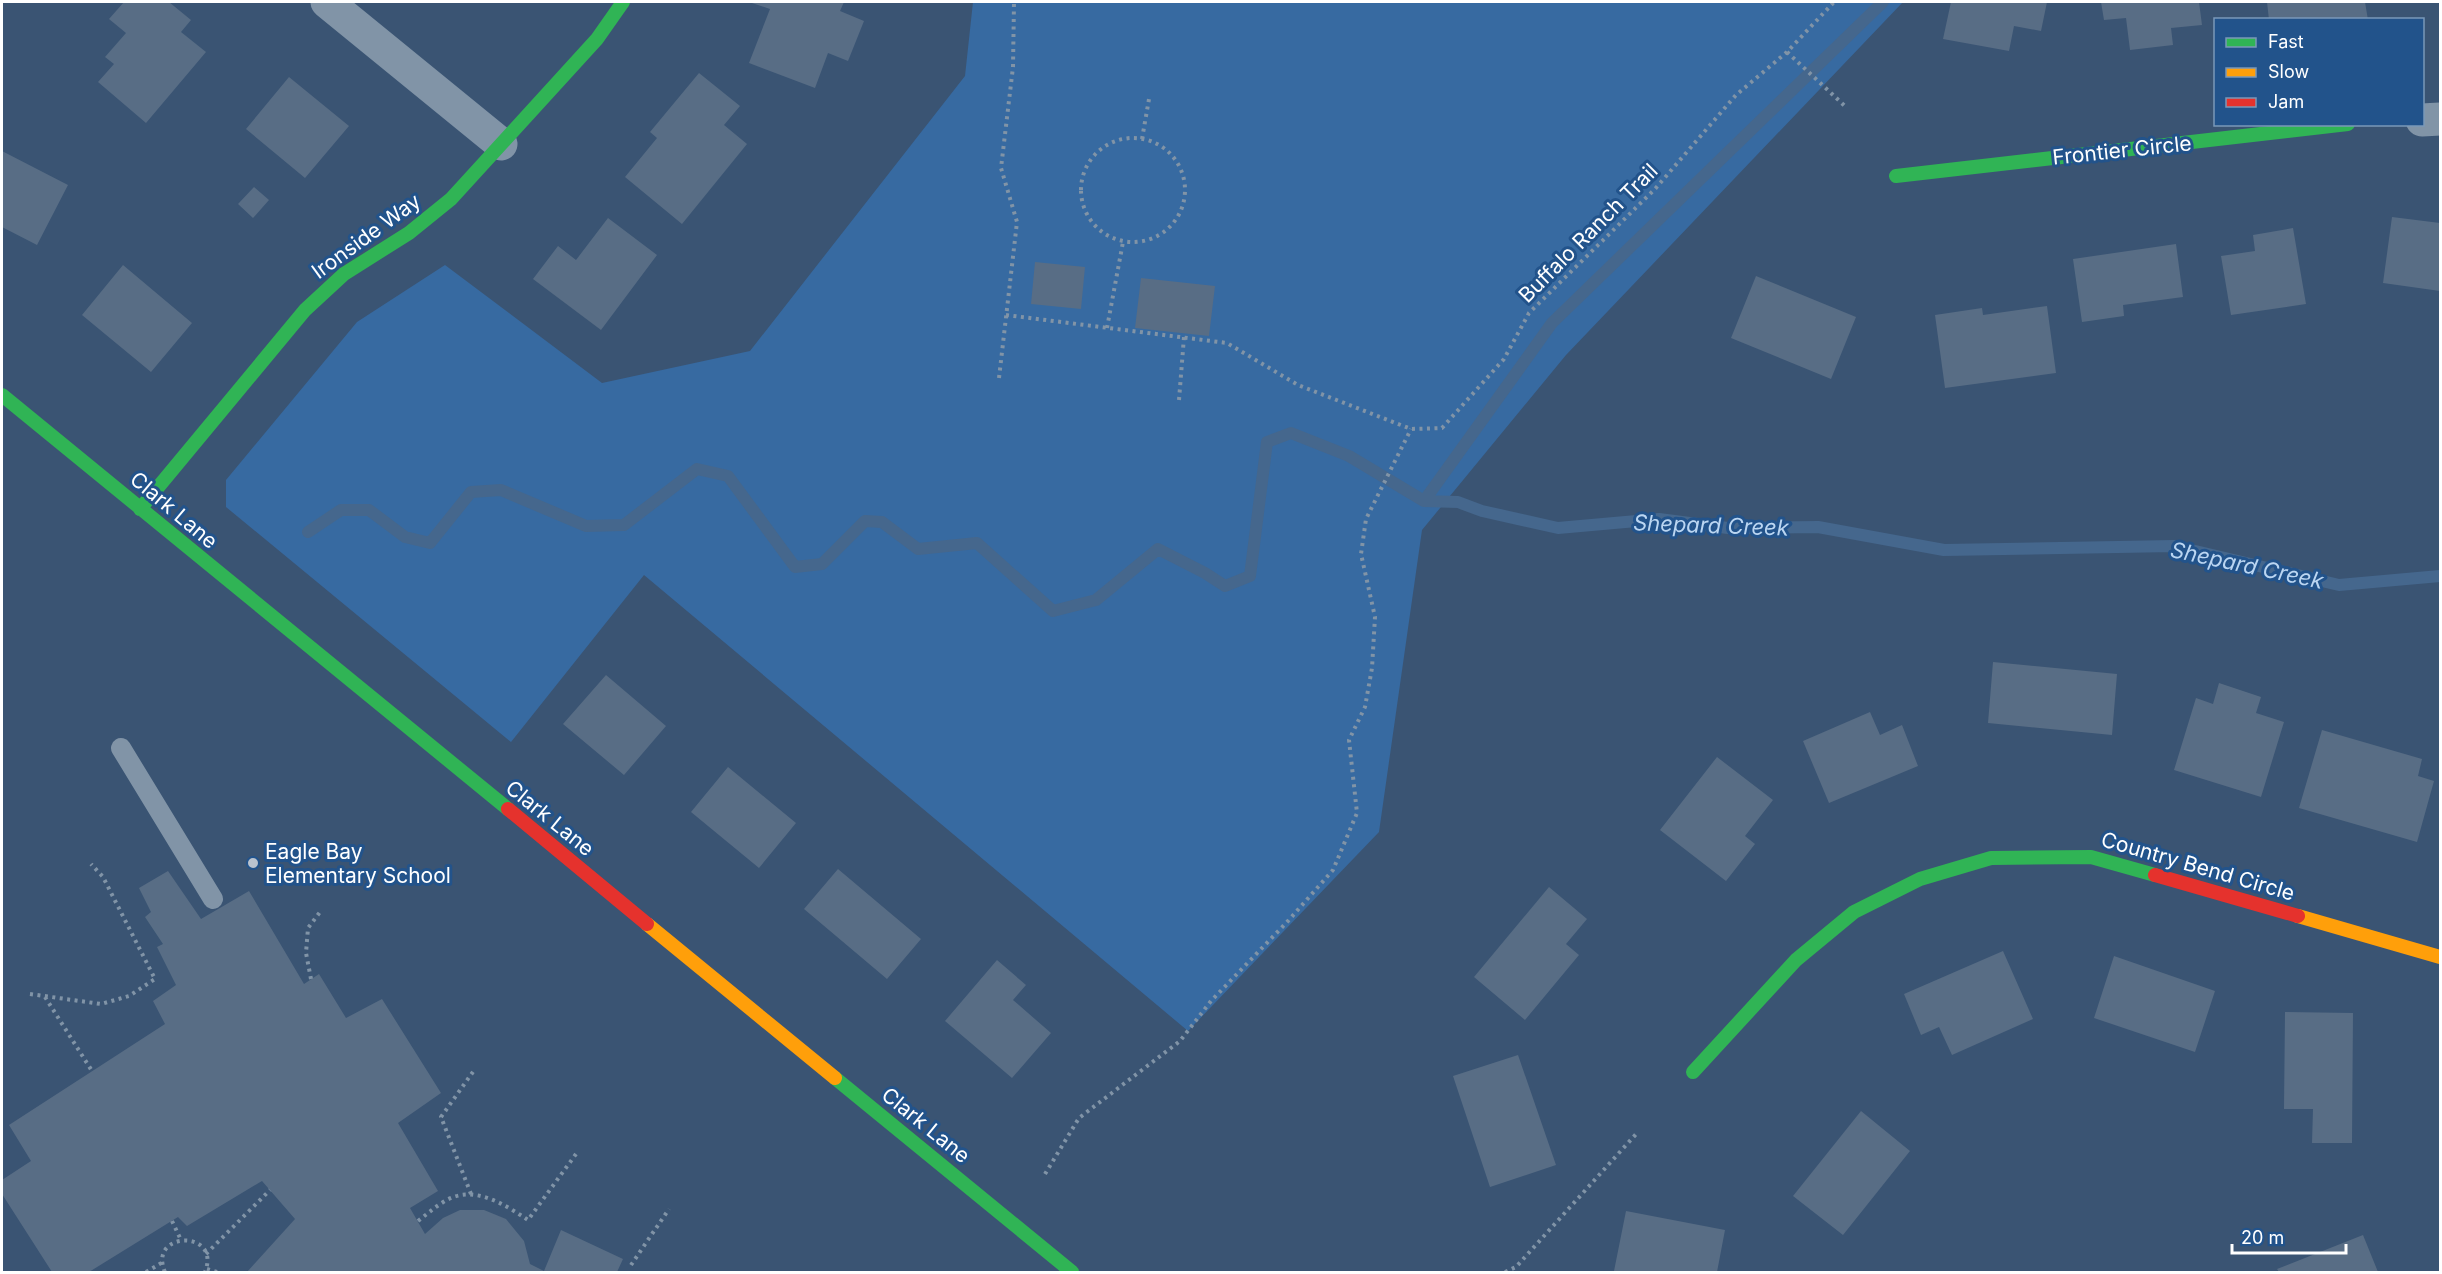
<svg xmlns="http://www.w3.org/2000/svg" width="2442" height="1274" font-family="Inter,sans-serif">
	<rect width="100%" height="100%" fill="#3a5473"/>
	<path fill="#376aa1" d="M973,2H1903L1566,355L1422,530L1379,832L1188,1031L644,575L511,742L226,507V480L357,322L445,265L602,383L750,351L965,76Z"/>
	<g fill="none" stroke-linecap="round" stroke-linejoin="round">
		<path stroke="#45678d" stroke-width="12" d="M1424,501L1552,323L1883,2
			M308,532L341,510H369L405,537L430,543L471,492L501,490L586,526L624,525L697,469L728,476L795,567L822,564L865,521L882,522L918,549L977,543L1053,611L1096,600L1158,549L1205,573L1225,586L1250,576L1267,442L1291,433L1349,456L1424,501L1458,502L1482,511L1558,528L1659,519L1728,528L1818,527L1944,550L2174,546L2339,585L2440,576"/>
	</g>
	<path fill="#586d85" d="M124,2H169L191,20L181,32L206,52L146,123L98,82L114,64L105,57L126,33L109,19Z
		M749,2H844L840,11L864,21L848,61L828,53L815,88L749,63L770,9Z
		M1951,2H2047L2041,31L2014,26L2009,51L1943,39Z
		M2101,2H2199L2202,25L2171,28L2173,45L2130,50L2126,18L2104,20Z
		M2267,2H2365L2368,20H2269Z
		M699,73L740,106L724,125L747,144L682,224L625,177L657,138L650,132Z
		M289,77L349,126L305,178L246,129Z
		M2,151L68,185L37,245L2,227Z
		M254,187L269,200L253,218L238,204Z
		M2392,217L2440,223V291L2383,283Z
		M608,218L657,255L601,330L533,279L558,246L576,260Z
		M2293,228L2306,304L2231,315L2221,256L2255,251L2253,235Z
		M2176,244L2183,297L2123,305L2124,316L2082,322L2073,259Z
		M1035,262L1085,267L1081,309L1031,304Z
		M123,265L192,323L151,372L82,315Z
		M1756,276L1856,317L1831,379L1731,338Z
		M1141,278L1215,286L1209,336L1135,328Z
		M2047,306L2056,373L1945,388L1935,315L1982,308L1983,315Z
		M1993,662L2117,674L2112,735L1988,723Z
		M606,675L666,726L624,775L563,724Z
		M2219,683L2261,697L2256,713L2284,722L2261,797L2174,770L2196,698L2213,704Z
		M1870,712L1880,735L1902,725L1918,766L1829,803L1803,741Z
		M2322,730L2422,759L2418,776L2434,781L2417,842L2299,808Z
		M1717,757L1773,800L1745,836L1755,844L1726,881L1660,830Z
		M728,767L796,823L759,868L691,812Z
		M838,869L921,939L887,979L804,909Z
		M168,871L201,919L249,891L304,984L319,974L346,1018L382,999L441,1093L398,1123L438,1191L410,1208L425,1234L443,1218L460,1210H484L506,1219L524,1241L530,1264L544,1271L561,1230L623,1259L617,1272H247L295,1219L262,1181L187,1226L178,1217L89,1272H52L2,1194V1180L31,1161L9,1125L165,1024L153,1001L176,985L157,947L163,944L145,917L151,912L139,888Z
		M1549,887L1587,919L1566,944L1579,955L1525,1020L1474,977Z
		M2003,951L2033,1019L1952,1055L1939,1027L1921,1035L1904,994Z
		M2114,956L2215,991L2195,1052L2094,1018Z
		M997,960L1026,985L1013,1000L1051,1033L1012,1078L945,1021Z
		M2285,1012L2353,1013L2352,1143H2312L2313,1109H2284Z
		M1518,1055L1556,1165L1490,1187L1453,1076Z
		M1861,1111L1910,1151L1843,1235L1793,1196Z
		M1626,1211L1725,1230L1717,1272L1614,1271Z
		M2363,1235L2378,1272H2279L2277,1269Z"/>
	<g fill="none" stroke-linecap="round" stroke-linejoin="round">
		<path stroke="#8194a7" stroke-width="4" stroke-dasharray="3 4.5" stroke-linecap="butt" d="M1787,52L1847,108
			M1081 190a52 52 0 1 1 104 0a52 52 0 1 1-104 0Z
			M1142,139L1149,99
			M1006,315L1227,343L1298,385L1411,429L1442,428L1504,359L1529,313L1655,189L1736,95L1787,52L1834,2
			M1107,328L1123,242
			M999,378L1017,222L1001,168L1013,67L1014,2
			M1179,400L1184,337
			M311,979L306,953L308,928L320,912
			M30,994L101,1004L129,996L155,979L103,877L91,864
			M45,997L92,1071
			M1045,1174L1079,1118L1180,1041L1211,1001L1288,921L1333,870L1357,813L1349,740L1365,707L1372,668L1375,617L1361,554L1366,519L1411,429
			M471,1194L441,1117L475,1069
			M172,1221L181,1240
			M418,1221C427,1214 435,1207 445,1201C473,1184 504,1204 528,1220L576,1154
			M206,1254L270,1190
			M631,1265L669,1209
			M207,1269L217,1272
			M146,1272L163,1262
			M165,1272C147,1231 222,1229 205,1272
			M1505,1272L1516,1267L1637,1133"/>
		<path stroke="#8194a7" stroke-width="20" d="M121,748L213,899"/>
		<path stroke="#8194a7" stroke-width="33" d="M327,2L501,144
			M2422,120L2440,119"/>
		<path stroke="#30b455" stroke-width="14" d="M1896,176L2348,124
			M2,395L508,809
			M140,509L305,310L344,274L409,233L451,199L597,39L623,2
			M1693,1072L1796,960L1854,912L1920,879L1991,858L2091,857L2155,875
			M835,1078L1072,1272"/>
		<path stroke="#ff9f0a" stroke-width="14" d="M2298,916L2440,957
			M647,924L835,1078"/>
		<path stroke="#e5322d" stroke-width="14" d="M508,809L647,924
			M2155,875L2298,916"/>
	</g>
	<circle fill="#bac3ce" stroke="#22538b" stroke-width="2" cx="253" cy="863" r="6"/>
	<g text-anchor="middle" dominant-baseline="central" stroke-width="6" stroke-linejoin="round" paint-order="stroke">
		<g font-size="21" fill="#fff" stroke="#22538b">
			<text transform="translate(2122 150) rotate(-6)">Frontier Circle</text>
			<text transform="translate(1588 233) rotate(-45)">Buffalo Ranch Trail</text>
			<text transform="translate(366 236) rotate(-36)">Ironside Way</text>
			<text transform="translate(174 510) rotate(40)">Clark Lane</text>
			<text transform="translate(550 818) rotate(39)">Clark Lane</text>
			<text transform="translate(2198 866) rotate(16)">Country Bend Circle</text>
			<text transform="translate(926 1125) rotate(39)">Clark Lane</text>
		</g>
		<g font-size="21" fill="#fff" stroke="#22538b" text-anchor="start">
			<text x="265" y="851">Eagle Bay<tspan x="265" dy="24">Elementary School</tspan></text>
		</g>
		<g font-size="22" font-style="italic" fill="#bbd6f2" stroke="#22538b">
			<text transform="translate(1711 525) rotate(2)">Shepard Creek</text>
			<text transform="translate(2247 565) rotate(12)">Shepard Creek</text>
		</g>
	</g>
	<rect width="2442" height="1274" fill="none" stroke="#ffffff" stroke-width="6"/>
	<rect x="2214" y="18" width="210" height="108" fill="#22538b" stroke="#7a98b9" stroke-width="1.5"/>
	<rect x="2226" y="38" width="30" height="9" fill="#30b455" stroke="#7a98b9" stroke-width="1.5"/>
	<text x="2268" y="48" font-size="18" fill="#ffffff">Fast</text>
	<rect x="2226" y="68" width="30" height="9" fill="#ff9f0a" stroke="#7a98b9" stroke-width="1.5"/>
	<text x="2268" y="78" font-size="18" fill="#ffffff">Slow</text>
	<rect x="2226" y="98" width="30" height="9" fill="#e5322d" stroke="#7a98b9" stroke-width="1.5"/>
	<text x="2268" y="108" font-size="18" fill="#ffffff">Jam</text>
	<path d="M2232 1244v9h114v-9" fill="none" stroke="#ffffff" stroke-width="3"/>
	<text x="2241" y="1244" font-size="18" fill="#ffffff" stroke="#22538b" stroke-width="4.5" paint-order="stroke">20 m</text>
</svg>
